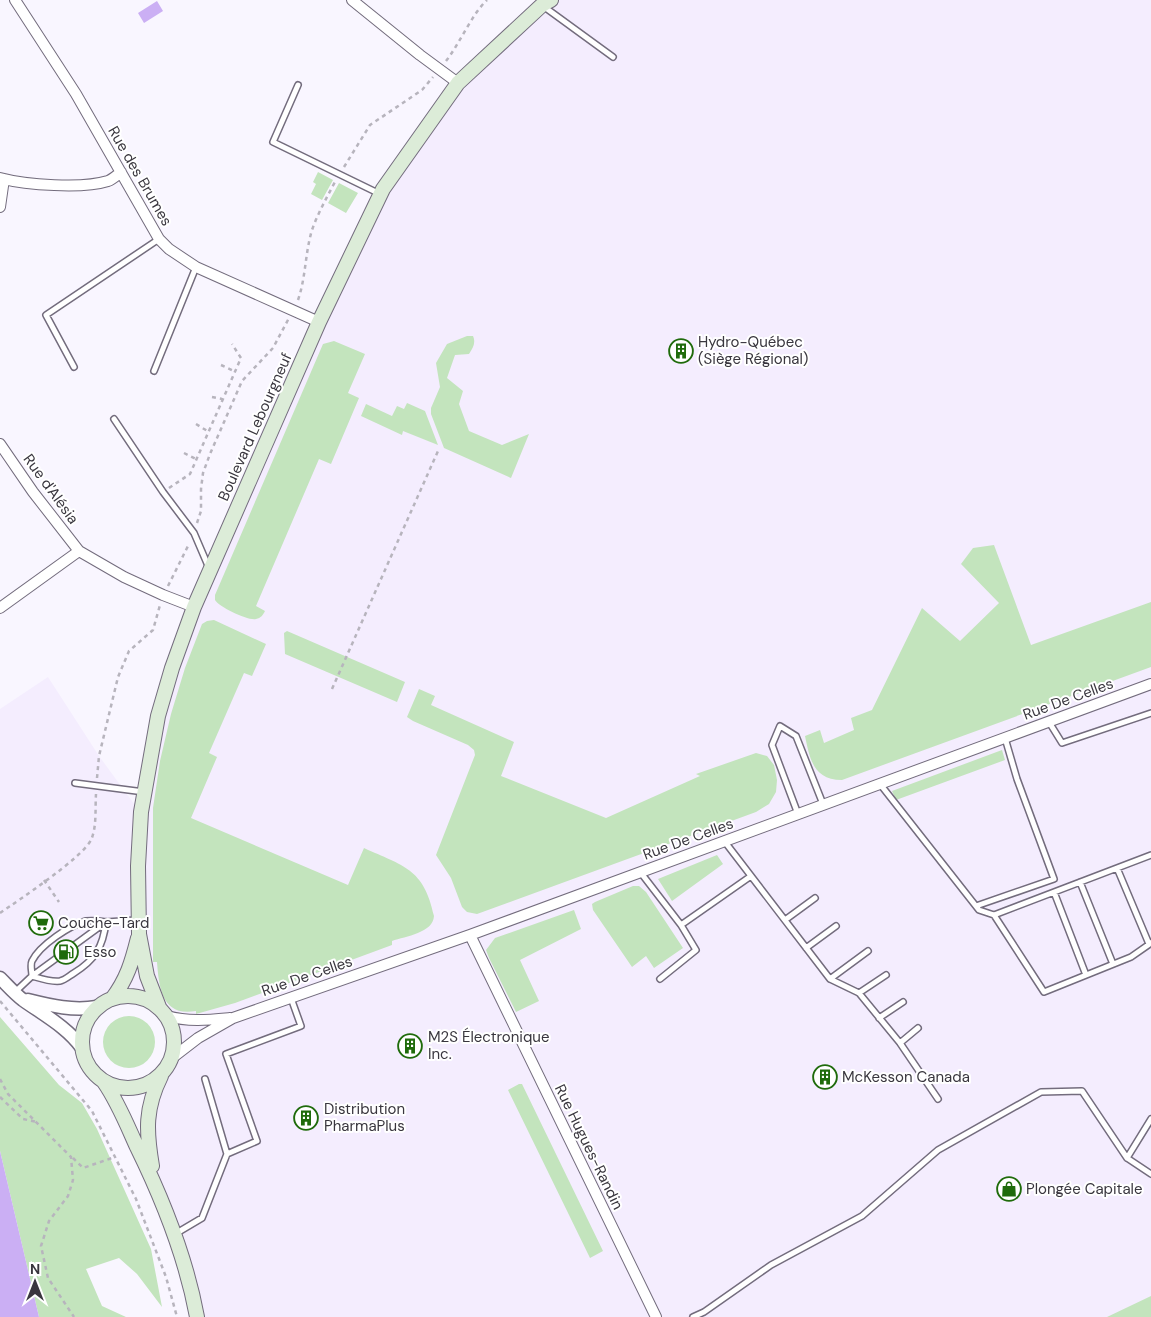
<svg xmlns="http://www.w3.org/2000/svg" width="1151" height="1317" font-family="'DM Sans',sans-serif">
	<rect width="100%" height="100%" fill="#f9f6ff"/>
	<path fill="#f4edfe" d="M551,0H1151V1317H197L154,1182L147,1138L162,1074L169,1065L175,1048L174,1032L167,1016L150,1001L131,996L112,999L97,1007L21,998L0,979V709L48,677L99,756L140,812L172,668L383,189L458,83Z"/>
	<path fill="#c3e4bd" d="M318,172L333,180L322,200L311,194L316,184L313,182Z
		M339,183L358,193L346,213L328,203Z
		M467,336H473C476,343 473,348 469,354L455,355L447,378L463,391L459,404L469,431L502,445L529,434L511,478L444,448L431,414V408L440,387L436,363L447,344Z
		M334,341L365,354L348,393L359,398L331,464L319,459L256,606L265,611C263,615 261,618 256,619C248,621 219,607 215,600V595L323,344Z
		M407,403L425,411L438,445L403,431L402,435L361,416L366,404L392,416L397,406L404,409Z
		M994,545L1031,645L1151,602V667L842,780C814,780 810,760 805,736L820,730L824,743L854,730L851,718L872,710L922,608L960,641L999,603L961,564L973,548Z
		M214,620L266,644L252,676L244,673L209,753L217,757L191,818L348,885L364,848C403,866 424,868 434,916C433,933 406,936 392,941V945L235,1003L196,1014V1011C162,1017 159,988 157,962H153V808L160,761L171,714L185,668L202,624L207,621Z
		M287,631L405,682L397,702L285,654L284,633Z
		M419,689L435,696L431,705L514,742L501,776L606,818L700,776L696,774L756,753L767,756L774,765L777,780L776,792L769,804L756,812L477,914L467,912L462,907L451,878L436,855L475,755L474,750L468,745L413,721L407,717Z
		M1002,750L1005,760L896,800L892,791Z
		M717,855L723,864L672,901L658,879Z
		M633,886H639L646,892L683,948L654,968L646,956L632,967L593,910L592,904L595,902Z
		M574,910L581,929L520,960L539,1001L516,1012L489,958L486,950L495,938Z
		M103 1042a26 26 0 1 1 52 0a26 26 0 1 1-52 0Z
		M0,1017L59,1085L82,1103L97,1129L151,1249L162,1307L137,1274L119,1258L86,1269L102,1306L126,1317H39L0,1151Z
		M519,1084H522L603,1251L590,1258L508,1090Z
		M1151,1296V1317H1107Z"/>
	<path fill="#cbaff4" d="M157,1L163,11L144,23L138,13Z
		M0,1151L39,1317H0Z"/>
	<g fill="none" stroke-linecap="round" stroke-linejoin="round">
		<g stroke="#736c7d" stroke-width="8">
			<path id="service" d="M543,6L613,57
				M298,85L273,142L380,194
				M74,367L46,315L159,239
				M154,371L196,267
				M114,419L163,492L194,533L209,568
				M1049,722L1062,743L1151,713
				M75,783L144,792
				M880,784L979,910L994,915
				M798,814L772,745L780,726L796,736L823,804
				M725,842L830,979L859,993L900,1043L918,1028
				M1151,855L994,915L1044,992L1131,957L1151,943
				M1117,868L1149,944
				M641,873L681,925
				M1080,882L1113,964
				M1054,892L1086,975
				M976,906L1054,879L1017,779L1005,738
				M785,920L815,898
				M806,948L836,926
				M32,976C32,971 30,965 32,961C40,945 70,925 86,921C93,920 100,921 106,922
				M32,976L106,922
				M660,979L696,950L681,925L751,876
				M830,979L868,951
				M15,992L32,976C42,979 50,982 60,981C65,980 69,976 74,973C95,960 103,947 106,922L136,920
				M859,993L886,975
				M879,1018L903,1002
				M900,1043L938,1099
				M1151,1119L1127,1158L1151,1174
				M227,1154L257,1141L226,1054L301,1026L291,998
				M175,1234L202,1218L227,1154L205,1079
				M693,1317L704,1312L771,1265L862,1216L938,1150L1041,1092L1082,1091L1127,1158"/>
		</g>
		<g stroke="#736c7d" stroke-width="12">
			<path id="minor" d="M15,0L76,94L159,239L169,249L196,267L319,322
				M352,0L420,55L458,83
				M0,178C26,185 83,189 108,181C113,179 117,175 121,172
				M0,207L4,179
				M0,444L33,492L79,551L124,577L163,595L194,607
				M0,608L79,551
				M470,935L656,1317
				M167,1016C188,1022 208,1020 230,1018
				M172,1058L198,1038L233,1018L470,935L1151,684"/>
		</g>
		<g stroke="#736c7d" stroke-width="15">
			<path id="tertiary" d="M0,978C8,986 15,994 23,1000C44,1015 67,1027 82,1048
				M28,1000C52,1006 73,1011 97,1007"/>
		</g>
		<g stroke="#736c7d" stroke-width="16">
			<path id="secondary" d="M82 1042a46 46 0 1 1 92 0a46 46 0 1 1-92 0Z
				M112,999C127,979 132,962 138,938
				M159,1007L147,976L139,934L138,866L141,812L158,716L172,668L194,607L319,322L383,189L458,83L542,5L551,0
				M104,1082C118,1102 127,1125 137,1147C164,1202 186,1257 197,1317
				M152,1166C146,1131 145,1108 161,1076"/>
		</g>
		<path stroke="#b7b4bd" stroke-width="2.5" stroke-dasharray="4 4" stroke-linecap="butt" d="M446,61C460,43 472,14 487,0
			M344,167L370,125L422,90L433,77
			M298,300C306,277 305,253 312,230C318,213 327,197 336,180
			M221,365L234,371
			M212,397L222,399
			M196,424L209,432
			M184,453L196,459
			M169,488L190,474L241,358L232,344
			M197,523L201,511V489L203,473L210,454L242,381L273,348L289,318
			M168,586L189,544
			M332,689L438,451
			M97,778L99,756L118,677L129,651L153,630L160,605
			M44,880L59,902
			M0,913C19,900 82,858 91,840C97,827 95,808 96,794
			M0,1001L92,1111L136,1199L166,1277L177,1317
			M0,1079L8,1094L71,1157L73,1180L68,1196L49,1221L41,1246L48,1278L74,1317
			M0,1097L23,1119L37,1122
			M73,1158L83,1168L115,1157"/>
		<use href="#service" stroke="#fff" stroke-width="5"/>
		<use href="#minor" stroke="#fff" stroke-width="10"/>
		<use href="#tertiary" stroke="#fff" stroke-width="12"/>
		<use href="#secondary" stroke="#dcecd8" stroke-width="14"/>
	</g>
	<defs>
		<g id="building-ring" transform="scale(1.25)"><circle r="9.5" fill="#fff" stroke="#1f6b0b" stroke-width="1.5"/><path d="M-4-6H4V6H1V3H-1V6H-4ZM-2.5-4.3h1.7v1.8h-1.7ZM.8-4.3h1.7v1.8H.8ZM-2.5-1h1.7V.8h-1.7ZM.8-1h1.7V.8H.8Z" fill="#1f6b0b"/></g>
		<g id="supermarket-ring" transform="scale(1.25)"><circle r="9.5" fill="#fff" stroke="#1f6b0b" stroke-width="1.5"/><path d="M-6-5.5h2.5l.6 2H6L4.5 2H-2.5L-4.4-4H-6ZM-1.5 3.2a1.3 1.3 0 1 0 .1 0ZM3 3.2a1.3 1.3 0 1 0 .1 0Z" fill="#1f6b0b"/></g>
		<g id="fuel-ring" transform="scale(1.25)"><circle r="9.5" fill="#fff" stroke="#1f6b0b" stroke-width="1.5"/><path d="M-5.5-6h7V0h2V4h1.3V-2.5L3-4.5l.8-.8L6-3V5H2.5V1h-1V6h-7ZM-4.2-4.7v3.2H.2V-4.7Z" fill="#1f6b0b"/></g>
		<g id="shop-ring" transform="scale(1.25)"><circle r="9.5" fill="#fff" stroke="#1f6b0b" stroke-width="1.5"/><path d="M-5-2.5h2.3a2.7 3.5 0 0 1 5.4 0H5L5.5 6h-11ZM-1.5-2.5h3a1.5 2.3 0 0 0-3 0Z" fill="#1f6b0b"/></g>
	</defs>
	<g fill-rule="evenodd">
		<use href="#building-ring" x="681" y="351"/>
		<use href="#supermarket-ring" x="41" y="923"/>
		<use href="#fuel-ring" x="66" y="952"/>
		<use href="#building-ring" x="410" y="1046"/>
		<use href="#building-ring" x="825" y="1077"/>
		<use href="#building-ring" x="306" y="1118"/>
		<use href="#shop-ring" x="1009" y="1189"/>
	</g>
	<g text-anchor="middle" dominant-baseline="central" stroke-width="4" stroke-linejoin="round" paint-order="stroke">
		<g font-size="15" fill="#39363e" stroke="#fff">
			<text transform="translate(140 176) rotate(60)">Rue des Brumes</text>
			<text transform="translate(255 427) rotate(-66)">Boulevard Lebourgneuf</text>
			<text transform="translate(51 489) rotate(54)">Rue d'Alésia</text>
			<text transform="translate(1068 699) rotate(-20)">Rue De Celles</text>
			<text transform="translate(688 839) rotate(-20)">Rue De Celles</text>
			<text transform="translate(307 976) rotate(-19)">Rue De Celles</text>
			<text transform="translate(589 1147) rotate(64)">Rue Hugues-Randin</text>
		</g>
		<g font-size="15" fill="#39363e" stroke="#fff" text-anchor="start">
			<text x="698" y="342">Hydro-Québec<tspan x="698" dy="17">(Siège Régional)</tspan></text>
			<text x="58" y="923">Couche-Tard</text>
			<text x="84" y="952">Esso</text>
			<text x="428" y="1037">M2S Électronique<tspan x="428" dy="17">Inc.</tspan></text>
			<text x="842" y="1077">McKesson Canada</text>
			<text x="324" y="1109">Distribution<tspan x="324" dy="17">PharmaPlus</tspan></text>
			<text x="1026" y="1189">Plongée Capitale</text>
		</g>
	</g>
	<g transform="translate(35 1282)" stroke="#ffffff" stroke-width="4" paint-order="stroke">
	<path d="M0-4L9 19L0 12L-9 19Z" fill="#39363e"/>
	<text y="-8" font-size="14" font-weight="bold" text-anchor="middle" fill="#39363e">N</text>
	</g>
</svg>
